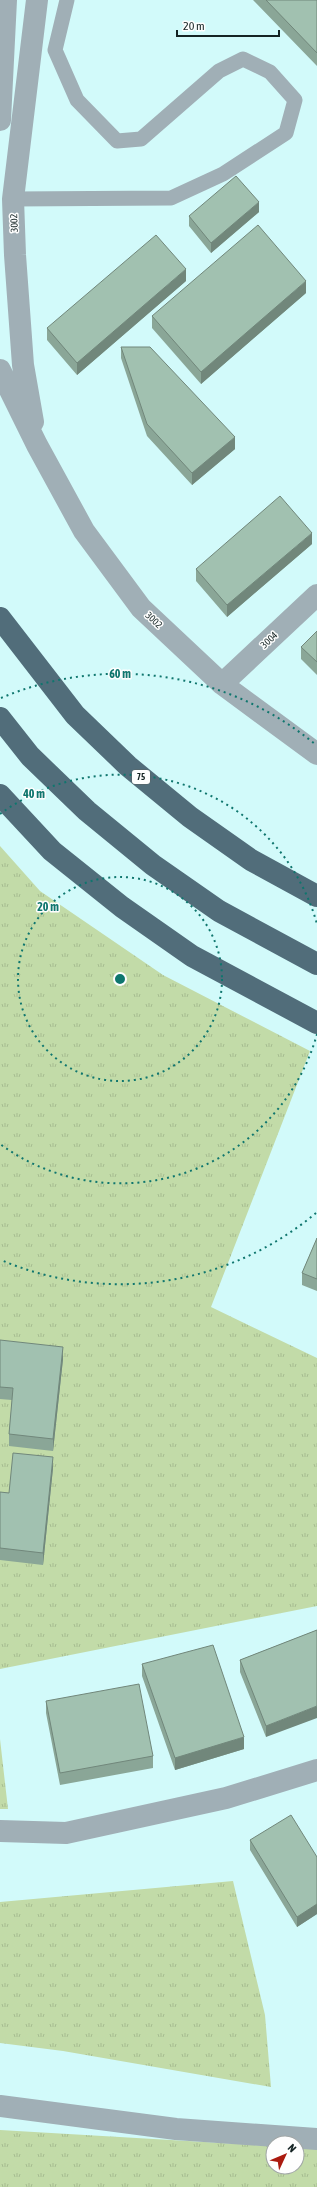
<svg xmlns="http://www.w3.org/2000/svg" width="317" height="2187" font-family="'Asap Condensed',sans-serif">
	<defs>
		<pattern id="grass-tufts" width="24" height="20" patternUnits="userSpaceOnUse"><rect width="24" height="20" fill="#c2dba8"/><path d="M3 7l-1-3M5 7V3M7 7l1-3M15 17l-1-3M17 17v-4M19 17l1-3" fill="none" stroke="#a6bc90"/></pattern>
	</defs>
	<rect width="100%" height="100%" fill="#d2fafa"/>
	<path fill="url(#grass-tufts)" d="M0,846L40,891L163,975L310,1051L211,1307L317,1358V1606L0,1669Z
		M0,1739L8,1809H0Z
		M233,1881L265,2015L271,2087L63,2051L0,2043V1902Z
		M0,2130L273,2146V2167H297V2147L317,2149V2187H0Z"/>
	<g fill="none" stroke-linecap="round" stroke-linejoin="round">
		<path stroke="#a0afb6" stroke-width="15" d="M13,199L171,198L223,174L286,133L295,100L270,72L243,59L219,71L141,139L117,141L77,100L55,50L67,0"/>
		<path stroke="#a0afb6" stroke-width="22" d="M0,120L6,0
			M0,370L37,445L84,531L141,608L222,684L317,754
			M33,422L23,365L15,255L13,199L37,0
			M222,684L317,595
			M0,1831L66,1833L226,1798L317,1770
			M0,2106L176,2129L317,2139"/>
		<path stroke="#516d7a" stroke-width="22" d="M0,618L75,715L128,766L190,817L251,860L317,896
			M0,718L30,756L87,811L153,865L219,911L317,964
			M0,795L52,851L122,907L192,956L317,1023"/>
	</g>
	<path fill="#8aa697" d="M253,0H317V66Z
		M259,212L211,253L189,226V216Z
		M186,281L77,375L47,340V328Z
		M306,293L201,384L152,328V316Z
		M121,347L235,449L192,485L147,436L121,358Z
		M312,544L227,617L196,581V569Z
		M317,631V675L301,659V647Z
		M317,1238V1291L302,1285V1273Z
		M0,1340L63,1359L53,1451L9,1446V1434L12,1400L0,1399Z
		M53,1468L43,1565L0,1560V1492L9,1493Z
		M317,1630L266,1737L240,1672V1660Z
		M142,1664L244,1749L175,1770L142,1676Z
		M46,1701L153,1756V1768L60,1785L46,1713Z
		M250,1840L317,1857V1914L297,1927L250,1850Z"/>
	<path fill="#71877b" d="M259,202V212L211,253V243Z
		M186,269V281L77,375V363Z
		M306,281V293L201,384V372Z
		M235,437V449L192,485V473Z
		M312,533V544L227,617V605Z
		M63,1347V1359L53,1451V1439Z
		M53,1457V1468L43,1565V1553Z
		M317,1706V1718L266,1737V1726Z
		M244,1737V1749L175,1770V1758Z
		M317,1904V1914L297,1927V1917Z"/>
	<path fill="#a1c1b0" stroke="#71877b" d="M266,0H317V53Z
		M236,176L259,202L211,243L189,216Z
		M258,225L306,281L201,372L152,316Z
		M156,235L186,269L77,363L47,328Z
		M121,347H150L235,437L192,473L147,424Z
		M280,496L312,533L227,605L196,569Z
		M317,631V662L301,647Z
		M317,1238V1279L302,1273Z
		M0,1340L63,1347L53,1439L9,1434L13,1388L0,1387Z
		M13,1453L53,1457L43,1553L0,1548V1492L9,1493Z
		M317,1630V1706L266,1726L240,1660Z
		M213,1645L244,1737L175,1758L142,1664Z
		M139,1684L153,1756L60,1773L46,1701Z
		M291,1815L317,1857V1904L297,1917L250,1840Z"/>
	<g fill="none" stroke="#0f766e" stroke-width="2" stroke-dasharray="2 4">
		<circle cx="120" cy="979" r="102"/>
		<path d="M317 1034A204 204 0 0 1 0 1144M0 814A204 204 0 0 1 317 924"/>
		<path d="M316 1213A305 305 0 0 1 1 1260M1 698A305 305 0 0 1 316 745"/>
	</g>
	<g text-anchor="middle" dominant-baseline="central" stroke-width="3" stroke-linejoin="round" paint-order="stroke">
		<rect fill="#fefefe" stroke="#5a6565" stroke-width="1" x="132" y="770" width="18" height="14" rx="3"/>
		<g font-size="9" font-weight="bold" fill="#142323">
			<text x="141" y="777">75</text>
		</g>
		<g font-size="10" fill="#142323" stroke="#fefefe">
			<text transform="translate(14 223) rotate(-92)">3002</text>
			<text transform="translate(154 620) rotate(43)">3002</text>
			<text transform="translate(269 640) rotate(-43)">3004</text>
		</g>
	</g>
	<circle cx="120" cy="979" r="6" fill="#0f766e" stroke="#fefefe" stroke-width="2"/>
	<g font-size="12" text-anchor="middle" font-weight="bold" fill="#0f766e" stroke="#fefefe" stroke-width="3" stroke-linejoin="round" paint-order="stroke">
		<text x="120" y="678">60 m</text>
		<text x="34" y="798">40 m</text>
		<text x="48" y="911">20 m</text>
	</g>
	<g transform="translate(285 2155) rotate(46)"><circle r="19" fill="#fefefe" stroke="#a0a6a6"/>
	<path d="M0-3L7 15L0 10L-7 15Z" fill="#ab1a0f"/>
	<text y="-6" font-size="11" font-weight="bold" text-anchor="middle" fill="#142323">N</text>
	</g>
	<path d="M177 30v6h102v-6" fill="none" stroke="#142323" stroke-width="2"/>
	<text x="183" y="30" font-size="12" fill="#142323" stroke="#fefefe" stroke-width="3" paint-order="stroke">20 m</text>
</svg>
